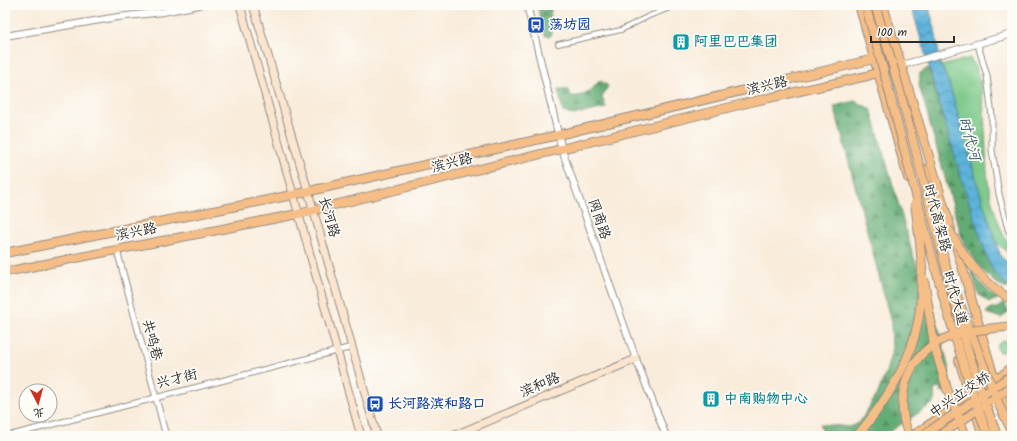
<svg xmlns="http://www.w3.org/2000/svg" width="1017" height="441" font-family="Kalam,'LXGW WenKai TC',sans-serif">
	<defs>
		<pattern id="forest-firs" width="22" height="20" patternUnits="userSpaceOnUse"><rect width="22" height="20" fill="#63ac74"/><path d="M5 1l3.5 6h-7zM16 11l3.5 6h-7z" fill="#528c5f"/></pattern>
		<pattern id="water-waves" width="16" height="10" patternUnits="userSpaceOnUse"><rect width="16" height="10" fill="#5db3da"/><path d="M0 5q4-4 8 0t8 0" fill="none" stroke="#4d92b1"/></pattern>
	</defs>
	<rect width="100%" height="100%" fill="#fdfcf7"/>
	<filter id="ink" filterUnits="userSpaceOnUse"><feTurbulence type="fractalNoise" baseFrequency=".025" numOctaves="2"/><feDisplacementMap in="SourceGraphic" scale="8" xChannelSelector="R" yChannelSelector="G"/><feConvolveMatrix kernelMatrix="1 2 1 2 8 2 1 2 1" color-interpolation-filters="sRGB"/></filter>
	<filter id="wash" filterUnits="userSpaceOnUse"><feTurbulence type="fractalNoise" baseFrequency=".012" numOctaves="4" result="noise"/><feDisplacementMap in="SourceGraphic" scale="16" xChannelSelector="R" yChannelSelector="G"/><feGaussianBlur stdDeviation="0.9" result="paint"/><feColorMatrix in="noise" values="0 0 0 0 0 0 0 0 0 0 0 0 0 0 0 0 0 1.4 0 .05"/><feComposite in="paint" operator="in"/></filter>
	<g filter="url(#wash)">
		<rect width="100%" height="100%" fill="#f9ecdb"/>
		<path fill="#7ac888" stroke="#527a5a" d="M970,58C988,80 984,151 988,181C990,197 995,214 1001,229C1005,241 1012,242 1012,256L996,242L983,203L949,83L941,66Z
			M1012,340V351L999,352L996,346L1002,341Z"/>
		<path fill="url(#forest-firs)" stroke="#476c50" d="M537,5H552L550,16L551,36H545Z
			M928,68L987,258L995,274L1009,287L1006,289L993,281L980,268L963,242L919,85L920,73Z
			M600,80L608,86L602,97L606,108L573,115L563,112L558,89H568L571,96C582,98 594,88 600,80Z
			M855,101L871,109L914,258L933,306L949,369V389L942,392L940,387L934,390L935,402L883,436H824L820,424L849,427L859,423L878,393L886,372L892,350L891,322L834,106Z
			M971,270L984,287L998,299L989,302L979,295Z
			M1002,304H1005L1009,312L1001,318L986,313L990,308H999Z"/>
		<path fill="url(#water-waves)" stroke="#446f82" d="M911,5H928L935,29L941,66L949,83L983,203L1001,257L1012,266V286L1009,287L995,274L987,258L959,171Z"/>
	</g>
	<g filter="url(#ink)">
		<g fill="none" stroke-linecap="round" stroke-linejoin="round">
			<g stroke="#928c83" stroke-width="6">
				<path id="pedestrian" d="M558,44L621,30L649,16L678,5"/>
			</g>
			<g stroke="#928c83" stroke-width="7">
				<path id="minor" d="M978,45L987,76L992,116V150L999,194L1008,229L1012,237
					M117,250L166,436
					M8,436L352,347"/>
			</g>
			<g stroke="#928c83" stroke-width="8">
				<path id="tertiary" d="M527,5L562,150L636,359L666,436
					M5,36L118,17L163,12L199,5
					M902,65L1012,34"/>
			</g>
			<g stroke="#928c83" stroke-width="9">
				<path id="secondary" d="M240,5L361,436
					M253,5L308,191L377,436
					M453,436L636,359"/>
			</g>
			<g stroke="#928c83" stroke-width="10">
				<path id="primary" d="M859,5L908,178
					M883,5L951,229
					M955,242L995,381L1008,416
					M5,253L292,195L558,135L874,59L898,64
					M5,272L298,214L751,102L867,76L902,65
					M959,360L970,395
					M974,406L983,436
					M912,436L995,381L1012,367"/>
			</g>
			<g stroke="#928c83" stroke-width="10">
				<path id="trunk" d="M924,169L933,198L948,228
					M920,243L922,267
					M956,293L965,318"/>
			</g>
			<use href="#pedestrian" stroke="#fff" stroke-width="4"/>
			<use href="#minor" stroke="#fff" stroke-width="5"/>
			<use href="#tertiary" stroke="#fff" stroke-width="6"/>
			<use href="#secondary" stroke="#fbe5cf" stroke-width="7"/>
			<use href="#primary" stroke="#f6be87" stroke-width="8"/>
			<use href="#trunk" stroke="#f6be87" stroke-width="8"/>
			<g stroke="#928c83" stroke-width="10" stroke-linecap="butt">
				<path id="trunk-bridge" d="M876,8L899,87L966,344L979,385L997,436
					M867,11C908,152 937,298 988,436
					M915,203L920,243
					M948,228C965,258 981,283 1012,300
					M924,279L934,344L947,389L966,436
					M965,318L1000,407L1012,431
					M992,400L1012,386
					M857,436C884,404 911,363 918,321C922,304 921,284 922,267
					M909,436C893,396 908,351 951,336C970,329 992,329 1012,326
					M922,436L1012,375
					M939,436L983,406"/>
			</g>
			<use href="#trunk-bridge" stroke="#f6be87" stroke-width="8"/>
		</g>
	</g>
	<defs>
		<g id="bus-square" transform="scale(0.9)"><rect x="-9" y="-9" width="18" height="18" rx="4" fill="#1a4fb4" stroke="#fdfcf7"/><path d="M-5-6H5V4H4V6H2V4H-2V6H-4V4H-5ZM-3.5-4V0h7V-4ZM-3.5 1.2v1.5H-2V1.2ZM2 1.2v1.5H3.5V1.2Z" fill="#fff"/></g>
		<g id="building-square" transform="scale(0.9)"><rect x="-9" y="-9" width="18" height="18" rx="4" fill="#0f9aa8" stroke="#fdfcf7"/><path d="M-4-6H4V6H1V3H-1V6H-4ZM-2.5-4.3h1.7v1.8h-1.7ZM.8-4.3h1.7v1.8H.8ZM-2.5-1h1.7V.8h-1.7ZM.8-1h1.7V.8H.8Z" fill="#fff"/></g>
	</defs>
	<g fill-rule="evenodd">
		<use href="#bus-square" x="536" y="25"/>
		<use href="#building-square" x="681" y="42"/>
		<use href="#building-square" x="711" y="399"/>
		<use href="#bus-square" x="375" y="404"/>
	</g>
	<g text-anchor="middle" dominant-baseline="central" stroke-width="3.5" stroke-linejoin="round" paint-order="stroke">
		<g font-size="14" font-weight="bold" fill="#164399" stroke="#fdfcf7" text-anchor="start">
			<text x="549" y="25">荡坊园</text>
			<text x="388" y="404">长河路滨和路口</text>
		</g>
		<g font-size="14" font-weight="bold" fill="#0d838f" stroke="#fdfcf7" text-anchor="start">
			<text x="694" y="42">阿里巴巴集团</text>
			<text x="724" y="399">中南购物中心</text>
		</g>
		<g font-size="14" fill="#2b2b2b" stroke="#fdfcf7">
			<text transform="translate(767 86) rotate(-13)">滨兴路</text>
			<text transform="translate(452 163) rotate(-14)">滨兴路</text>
			<text transform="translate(329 217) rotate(74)">长河路</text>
			<text transform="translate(937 218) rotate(75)">时代高架路</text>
			<text transform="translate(599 219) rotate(71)">网商路</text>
			<text transform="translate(136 232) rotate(-11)">滨兴路</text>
			<text transform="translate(955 298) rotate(74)">时代大道</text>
			<text transform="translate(152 340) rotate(75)">共鸣巷</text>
			<text transform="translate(177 379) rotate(-14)">兴才街</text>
			<text transform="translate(540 385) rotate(-23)">滨和路</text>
			<text transform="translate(960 395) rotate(-34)">中兴立交桥</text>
		</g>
		<g font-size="15" font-style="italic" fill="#3c5b68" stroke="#fdfcf7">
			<text transform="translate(969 139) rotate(74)">时代河</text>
		</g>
	</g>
	<rect width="1017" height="441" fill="none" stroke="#fdfcf7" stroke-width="20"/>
	<g transform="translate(38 403) rotate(174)"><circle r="19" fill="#fdfcf7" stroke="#a9a8a5"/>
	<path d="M0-3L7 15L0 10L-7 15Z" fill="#c8321e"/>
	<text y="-6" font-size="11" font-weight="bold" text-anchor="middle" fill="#2b2b2b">北</text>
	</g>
	<path d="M871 36v6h83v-6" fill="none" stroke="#2b2b2b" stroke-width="2"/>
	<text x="877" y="36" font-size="12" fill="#2b2b2b" stroke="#fdfcf7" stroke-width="3" paint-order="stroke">100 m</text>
</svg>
